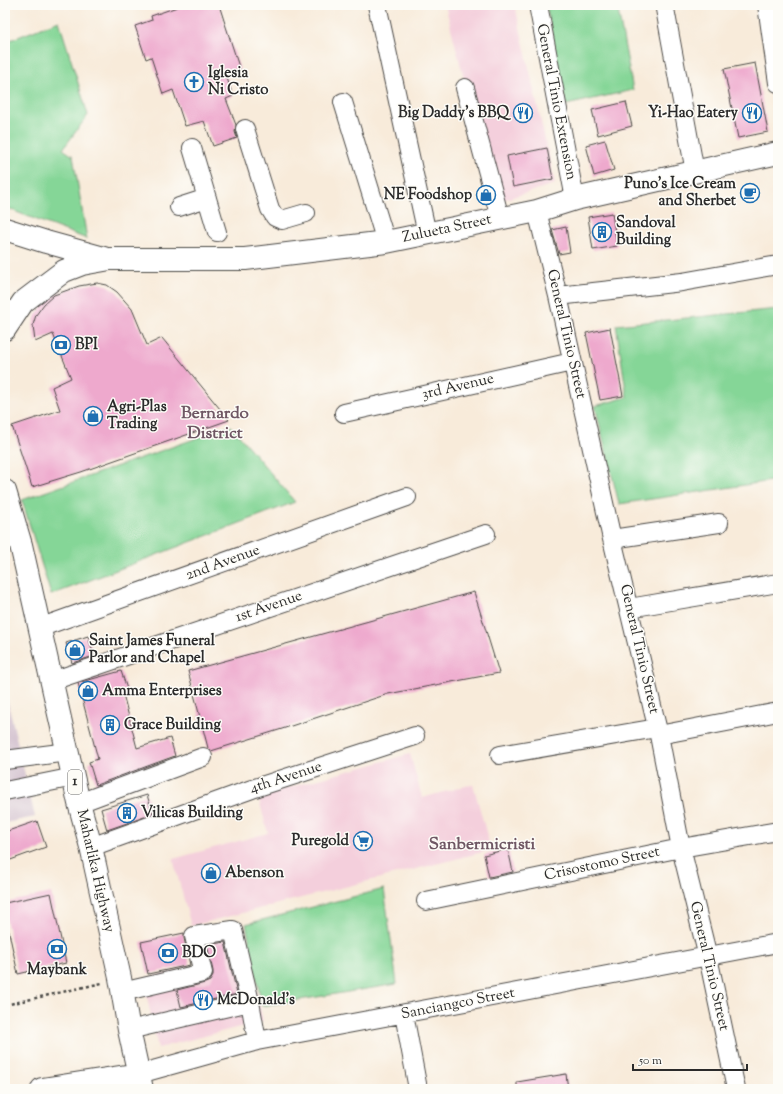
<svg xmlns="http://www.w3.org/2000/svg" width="783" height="1094" font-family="'Sorts Mill Goudy',serif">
	<rect width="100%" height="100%" fill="#fdfcf7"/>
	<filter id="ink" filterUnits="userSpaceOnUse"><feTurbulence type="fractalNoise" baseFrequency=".025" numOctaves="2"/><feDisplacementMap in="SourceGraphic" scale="8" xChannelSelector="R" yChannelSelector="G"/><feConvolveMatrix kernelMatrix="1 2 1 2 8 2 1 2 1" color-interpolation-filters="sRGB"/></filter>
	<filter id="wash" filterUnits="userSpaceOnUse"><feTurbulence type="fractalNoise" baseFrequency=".012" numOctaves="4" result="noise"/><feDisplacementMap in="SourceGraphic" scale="16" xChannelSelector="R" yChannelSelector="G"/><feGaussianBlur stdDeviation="0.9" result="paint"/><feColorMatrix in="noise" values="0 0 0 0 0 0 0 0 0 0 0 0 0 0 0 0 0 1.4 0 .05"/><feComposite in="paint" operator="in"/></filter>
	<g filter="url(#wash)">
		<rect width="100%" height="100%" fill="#f8ebda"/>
		<path fill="#f4cfdc" d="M445,5H515L555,184L496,202Z
			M410,754L422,798L473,784L491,850L191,926L173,859L268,833L258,796Z
			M240,924L263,1021L158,1048L143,979L198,966L192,934Z"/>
		<path fill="#d0bdcc" d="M5,690L35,817L5,823Z"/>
		<path fill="#85d697" stroke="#588061" d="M546,5H617L633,90L566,105Z
			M59,21L88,115L63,149L73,156L87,239L19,213L5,207V42Z
			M778,309V480L619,504L595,406L627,397L616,325Z
			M231,426L295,502L51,595L22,500Z
			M384,889L397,984L262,1006L246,924Z"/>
		<g id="blocks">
			<path fill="#eea9cd" d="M183,5H219L240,70L226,75L233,96L226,99L236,125L235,132L237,138L213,146L204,121L185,126L173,90L163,94L151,57L146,59L135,26L152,20L151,16Z
				M755,63L768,132L738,138L724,69Z
				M626,102L632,126L598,135L592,110Z
				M605,140L614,170L594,176L586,145Z
				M547,148L553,179L513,187L507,156Z
				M612,213L617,246L593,250L588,217Z
				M566,227L570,252L559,254L552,230Z
				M97,283L107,285L117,292L132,309L147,345L162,338L229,420L81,472L32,487L12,426L60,410L52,387L71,378L53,334L35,342L33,325L36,315L44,304L54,295L79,286Z
				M610,328L623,396L600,400L586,333Z
				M474,592L499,673L388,694L282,729L211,751L208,748L188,671Z
				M88,636L94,656L72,663L66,643Z
				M121,671L128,692L123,694L137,748L170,738L175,756L96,785L89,762L98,759L78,683Z
				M147,795L153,814L107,830L101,809Z
				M37,821L46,847L5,862V832Z
				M508,849L513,872L489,877L484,855Z
				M51,893L66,963L18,974L5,914V903Z
				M184,933V938L190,965L148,974L141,942Z
				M225,942L237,994L181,1007L177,990L205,983L210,981L213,976V971L207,945Z
				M566,1074L568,1089H517V1082Z"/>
		</g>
	</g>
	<g filter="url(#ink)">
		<use href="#blocks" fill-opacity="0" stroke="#4a4845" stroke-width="1"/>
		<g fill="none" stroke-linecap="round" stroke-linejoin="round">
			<g stroke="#4a4845" stroke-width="20">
				<path id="minor" d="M377,5L427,234
					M538,5L575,199
					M767,5L778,83
					M665,9L695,172
					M465,88L500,218
					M343,102L386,242
					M245,129L270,209L275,217L282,220L306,213
					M192,148L217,232
					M179,207L207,198
					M537,211L558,296L612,539L659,735L681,848L708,957L736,1089
					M558,296L682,282L778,265
					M344,413L572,362
					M612,539L719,523
					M629,608L778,583
					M39,628L407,497
					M52,681L486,534
					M659,735L778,712
					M500,755L657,728
					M5,760L68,752
					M5,791L74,777
					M79,803L203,757
					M91,847L252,789L415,736
					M426,901L681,848L778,831
					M122,992L203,973L194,936L233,930L250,1002L257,1041
					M404,1014L418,1089
					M129,1030L250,1002
					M139,1074L257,1041L778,943"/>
			</g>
			<g stroke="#4a4845" stroke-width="24">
				<path id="major" d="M5,229L46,242L104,258
					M5,329L23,302L64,271L82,264L110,259H245L386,242L537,211L575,199L778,153
					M5,491L21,545L79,803L91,847L120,978L129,1030L142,1089
					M42,1089L139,1074"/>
			</g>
			<path stroke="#4a4845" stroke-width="2.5" stroke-dasharray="3 3" stroke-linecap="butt" d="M5,1005L102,983"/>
			<use href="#minor" stroke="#fff" stroke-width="18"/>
			<use href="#major" stroke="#fff" stroke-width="22"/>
		</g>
	</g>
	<defs>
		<g id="church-ring" transform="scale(1)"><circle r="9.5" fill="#fdfcf7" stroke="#1f6fb2" stroke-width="1.5"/><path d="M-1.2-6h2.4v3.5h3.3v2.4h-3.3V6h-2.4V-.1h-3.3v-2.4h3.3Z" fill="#1f6fb2"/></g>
		<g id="restaurant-ring" transform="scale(1)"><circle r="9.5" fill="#fdfcf7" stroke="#1f6fb2" stroke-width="1.5"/><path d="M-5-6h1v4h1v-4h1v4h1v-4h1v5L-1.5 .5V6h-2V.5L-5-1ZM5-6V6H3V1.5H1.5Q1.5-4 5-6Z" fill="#1f6fb2"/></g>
		<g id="cafe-ring" transform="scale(1)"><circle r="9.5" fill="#fdfcf7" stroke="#1f6fb2" stroke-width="1.5"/><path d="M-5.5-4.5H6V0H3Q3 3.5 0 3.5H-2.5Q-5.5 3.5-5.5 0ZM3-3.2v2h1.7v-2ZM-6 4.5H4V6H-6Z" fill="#1f6fb2"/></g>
		<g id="shop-ring" transform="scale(1)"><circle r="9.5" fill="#fdfcf7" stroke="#1f6fb2" stroke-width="1.5"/><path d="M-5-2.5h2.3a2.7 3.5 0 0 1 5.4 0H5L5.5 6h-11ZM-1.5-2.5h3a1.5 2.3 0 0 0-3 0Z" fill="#1f6fb2"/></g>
		<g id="building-ring" transform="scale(1)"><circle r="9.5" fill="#fdfcf7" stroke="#1f6fb2" stroke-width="1.5"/><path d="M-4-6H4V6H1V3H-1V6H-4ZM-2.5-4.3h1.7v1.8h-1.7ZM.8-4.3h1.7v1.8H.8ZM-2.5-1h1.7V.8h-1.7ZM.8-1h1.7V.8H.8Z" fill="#1f6fb2"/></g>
		<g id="bank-ring" transform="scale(1)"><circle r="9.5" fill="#fdfcf7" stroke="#1f6fb2" stroke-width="1.5"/><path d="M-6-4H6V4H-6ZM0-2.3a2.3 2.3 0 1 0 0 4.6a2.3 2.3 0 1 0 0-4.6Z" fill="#1f6fb2"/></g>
		<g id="supermarket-ring" transform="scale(1)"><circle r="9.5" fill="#fdfcf7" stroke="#1f6fb2" stroke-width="1.5"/><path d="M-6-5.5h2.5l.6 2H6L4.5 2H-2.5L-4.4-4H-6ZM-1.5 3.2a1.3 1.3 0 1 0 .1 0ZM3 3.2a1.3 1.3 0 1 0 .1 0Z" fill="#1f6fb2"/></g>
	</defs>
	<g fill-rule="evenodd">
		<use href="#church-ring" x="194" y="82"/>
		<use href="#restaurant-ring" x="523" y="113"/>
		<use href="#restaurant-ring" x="752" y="113"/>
		<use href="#cafe-ring" x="750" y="193"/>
		<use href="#shop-ring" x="486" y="195"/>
		<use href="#building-ring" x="602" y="232"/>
		<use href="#bank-ring" x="61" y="345"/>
		<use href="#shop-ring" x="93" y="416"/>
		<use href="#shop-ring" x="75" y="650"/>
		<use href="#shop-ring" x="88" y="691"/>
		<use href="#building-ring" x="110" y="725"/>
		<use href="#building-ring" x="127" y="813"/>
		<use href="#supermarket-ring" x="363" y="841"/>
		<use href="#shop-ring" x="211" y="873"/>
		<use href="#bank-ring" x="57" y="949"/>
		<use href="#bank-ring" x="168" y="953"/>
		<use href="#restaurant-ring" x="203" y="1000"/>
	</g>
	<g text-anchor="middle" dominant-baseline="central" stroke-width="3" stroke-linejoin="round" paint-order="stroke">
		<rect fill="#fdfcf7" stroke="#6a6a68" stroke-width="1" x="68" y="770" width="14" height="24" rx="3"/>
		<g font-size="14" font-weight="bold" fill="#2b2b2b">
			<text x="75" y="782">1</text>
		</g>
		<g font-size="15" font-weight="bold" fill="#2b2b2b" stroke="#fdfcf7" text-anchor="start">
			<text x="208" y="73">Iglesia<tspan x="208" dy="17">Ni Cristo</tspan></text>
			<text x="509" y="113" text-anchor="end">Big Daddy's BBQ</text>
			<text x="738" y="113" text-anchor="end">Yi-Hao Eatery</text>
			<text x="736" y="184" text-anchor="end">Puno's Ice Cream<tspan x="736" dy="17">and Sherbet</tspan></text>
			<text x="472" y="195" text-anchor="end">NE Foodshop</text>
			<text x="616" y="223">Sandoval<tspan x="616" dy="17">Building</tspan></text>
			<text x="75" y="345">BPI</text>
			<text x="107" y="407">Agri-Plas<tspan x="107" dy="17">Trading</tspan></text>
			<text x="89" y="641">Saint James Funeral<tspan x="89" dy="17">Parlor and Chapel</tspan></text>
			<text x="102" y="691">Amma Enterprises</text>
			<text x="124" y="725">Grace Building</text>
			<text x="141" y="813">Vilicas Building</text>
			<text x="349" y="841" text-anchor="end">Puregold</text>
			<text x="225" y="873">Abenson</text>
			<text x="182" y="953">BDO</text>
			<text x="57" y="970" text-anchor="middle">Maybank</text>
			<text x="217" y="1000">McDonald's</text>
		</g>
		<g font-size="15" fill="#2b2b2b" stroke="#fdfcf7">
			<text transform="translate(556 102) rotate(79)">General Tinio Extension</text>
			<text transform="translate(447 229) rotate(-12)">Zulueta Street</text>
			<text transform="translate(566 334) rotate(77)">General Tinio Street</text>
			<text transform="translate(458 387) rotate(-13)">3rd Avenue</text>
			<text transform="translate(223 563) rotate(-20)">2nd Avenue</text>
			<text transform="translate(269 607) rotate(-19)">1st Avenue</text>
			<text transform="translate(639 649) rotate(77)">General Tinio Street</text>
			<text transform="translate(286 778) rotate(-18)">4th Avenue</text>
			<text transform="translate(602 864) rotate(-12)">Crisostomo Street</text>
			<text transform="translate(95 871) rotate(77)">Maharlika Highway</text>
			<text transform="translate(709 966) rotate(77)">General Tinio Street</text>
			<text transform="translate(458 1004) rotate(-11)">Sanciangco Street</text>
		</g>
		<g font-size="17" font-weight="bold" fill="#6f5764" stroke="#fdfcf7">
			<text x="215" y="414">Bernardo<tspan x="215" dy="20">District</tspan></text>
			<text x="482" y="845">Sanbermicristi</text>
		</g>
	</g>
	<rect width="783" height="1094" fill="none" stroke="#fdfcf7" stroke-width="20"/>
	<path d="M633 1064v6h114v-6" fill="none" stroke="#2b2b2b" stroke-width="2"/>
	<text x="639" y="1064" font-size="12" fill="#2b2b2b" stroke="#fdfcf7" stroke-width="3" paint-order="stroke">50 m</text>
</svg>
